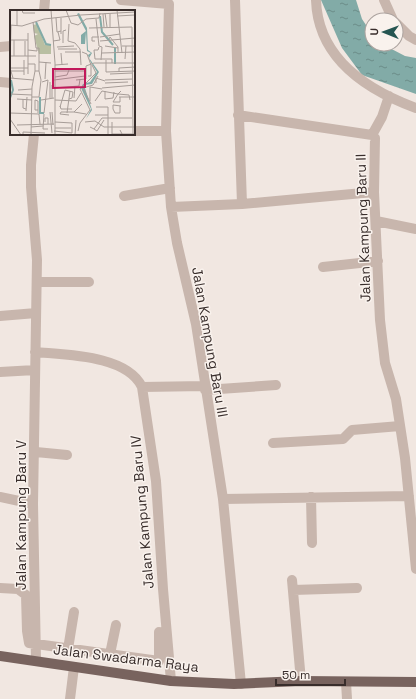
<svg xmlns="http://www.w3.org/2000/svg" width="416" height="699" font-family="'Space Grotesk',sans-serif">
	<defs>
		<pattern id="water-ripples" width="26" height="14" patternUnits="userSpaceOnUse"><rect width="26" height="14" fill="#82aba7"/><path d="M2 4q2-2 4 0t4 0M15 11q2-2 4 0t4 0" fill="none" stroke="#6b8c88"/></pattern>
	</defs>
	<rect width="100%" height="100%" fill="#f1e7e1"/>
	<path fill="url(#water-ripples)" d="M321,0H356L362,19L372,34V44H382L405,56L416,58V94L362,75L342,48Z"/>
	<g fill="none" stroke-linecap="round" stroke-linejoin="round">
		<path stroke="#c8b6ad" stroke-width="10" d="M121,0L169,4
			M235,0L242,204
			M316,0C318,59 367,90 416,108
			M384,0L393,20
			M169,4L166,131L171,207L177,243L196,324L223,499L241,684
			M44,11L45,0
			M396,23L409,36L416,40
			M0,47L11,46
			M0,82L11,83
			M238,115L372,135L375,138L374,192L380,320L385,363L396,399L405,458L416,569
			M134,131H166
			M34,134L31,165V187L37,260L33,504L36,660
			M372,135L382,117L389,96
			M124,196L170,188
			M171,207L242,204L374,192
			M376,221L416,229
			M323,267L378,261
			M37,282H89
			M0,316L36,313
			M35,352C66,355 127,355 142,387L156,481L163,589L171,681
			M0,372L35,370
			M142,387L205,386
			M205,390L276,385
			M273,443L343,439L352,430L400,426
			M36,452L67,455
			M0,497L33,504
			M311,497L312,543
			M223,499L409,496
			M292,580L301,681
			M0,588L18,589L26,595L27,631L29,643L159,661V632
			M293,590L357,588
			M68,649L74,612
			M110,654L116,625
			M346,682L347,699
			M70,699L74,667"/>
		<path stroke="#78635e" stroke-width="10" d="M0,656L171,681L234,684L301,681L416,682"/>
	</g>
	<g text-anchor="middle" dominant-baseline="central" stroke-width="3" stroke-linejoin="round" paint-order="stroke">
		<g font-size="14" fill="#382d2b" stroke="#f9f2ed">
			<text transform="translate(363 228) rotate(-92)">Jalan Kampung Baru II</text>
			<text transform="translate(210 342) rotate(80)">Jalan Kampung Baru III</text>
			<text transform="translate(142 512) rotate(-95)">Jalan Kampung Baru IV</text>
			<text transform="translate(21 515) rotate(-90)">Jalan Kampung Baru V</text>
			<text transform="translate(126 658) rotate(7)">Jalan Swadarma Raya</text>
		</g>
	</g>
	<g transform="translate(10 10)">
		<rect width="125" height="125" fill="#f1e7e1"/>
		<path d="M27,14L35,35H41V44H29L24,26L28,24L24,23L23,15Z" fill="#b9bfa2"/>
		<path d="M69,3L77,18L78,40L82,43L79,48L89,62L82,74L74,75L82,100L76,109L81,99L71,78L73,74L80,72L87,62L80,51L78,45L81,43L77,41L76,22L75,34H71V25L76,21L67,4Z" fill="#82aba7"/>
		<path fill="none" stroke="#82aba7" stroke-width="2" d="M90,6L92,22L103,35M26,12L36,34L41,35M105,54V38M30,87V103H34M0,88L3,80L1,70"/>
		<path fill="none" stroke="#a79d98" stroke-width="1" d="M12,0L13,3H25M41,0L45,53V125M56,0L61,13L68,15L76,9L89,8L90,3M107,0L112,43M95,3L97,17M93,4L94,17M107,6L125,5M46,8L47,22L51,21M51,8V24M86,9L89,36L92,37L91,50M59,14L58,31L65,33L70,39L71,55M0,15L12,16L34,9L71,5L125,2M1,15L0,58L3,68M7,16V0M100,17V4M79,18L122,17L123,125M18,23V64M90,27L110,24M99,29L100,27L108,37V43M0,30H18M4,30V46M15,31V46M43,31L50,30L48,22M85,31H82V27H89M90,31L125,28M53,33V21L56,20M95,36L108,38M112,36H125M47,37L64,36M89,37L88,40H84L85,49H102V53M48,39H67M18,40L27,41V38M55,42H71M72,42L77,44L81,55V66H78M51,43L52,55M92,43L125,42M0,46H26M115,49L116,36M96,50V62L125,61M29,52L41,53M18,54H25V61M45,55L58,54M1,58H18M1,61H14M45,61H76M109,62V58L125,57M100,64L122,63M14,65V50M45,67L57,65L59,60M0,68L23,70M35,69L36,52M44,70L75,66M66,70L76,69V56L84,53H125M95,70L123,69M32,72L38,70L34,103M40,72V88M86,73V68L95,71M95,73L118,72M42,75V88M44,78L69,76L70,69M92,78L125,75M8,80L22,79M95,81V89L103,88L104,82M0,84L22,85M22,87H29L31,70L29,61M109,87H125M110,87V92H103L108,84L119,85L120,90M64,88L65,76M7,89L22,90M13,89V98L16,99M25,90L28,91V103M25,90V100H28M31,90L44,88M45,90L66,91L71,83M80,91V77L92,79M85,91L92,81L108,84L111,81M81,94L73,78L83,75L88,66M50,96L51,99H62M50,97L55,80L63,82L62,88L59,89M86,97H98V125M103,99L105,103H110V96M103,99V95L111,96M16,101L17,87M40,102L42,123M42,102L43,115M64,102L76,104M0,103L29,104L30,114M57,103L60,81M34,104L33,119H38M59,105L50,104L51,102H64L72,94M85,105H98M92,108H122M0,109L11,125M35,112V108H38V114M75,112L85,111L94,117H125M102,112V124H112M7,115L44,114M21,117L33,116M80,117L84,119L92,108M45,118H61M84,119L87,121L94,110M110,120L112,124H125M44,121L62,123V113L45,112M68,121L70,113L80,100L70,79L86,63L82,55M13,125V122L35,123M21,125L22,77L25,61H29V38H26L23,12M65,125L66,110"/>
		<path fill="#c2185b" fill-opacity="0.15" stroke="#c2185b" stroke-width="2" d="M43,59H75V77L43,78Z"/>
		<rect width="125" height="125" fill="none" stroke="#382d2b" stroke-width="2"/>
	</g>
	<g transform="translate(384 32) rotate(271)"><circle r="19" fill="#f9f2ed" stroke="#aca39f"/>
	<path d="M0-3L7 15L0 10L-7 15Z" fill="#255551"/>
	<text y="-6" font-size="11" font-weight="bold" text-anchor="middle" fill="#382d2b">U</text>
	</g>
	<path d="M276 679v6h69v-6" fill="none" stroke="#382d2b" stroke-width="2"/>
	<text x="282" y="679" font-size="12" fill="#382d2b" stroke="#f9f2ed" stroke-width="3" paint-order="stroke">50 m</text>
</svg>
